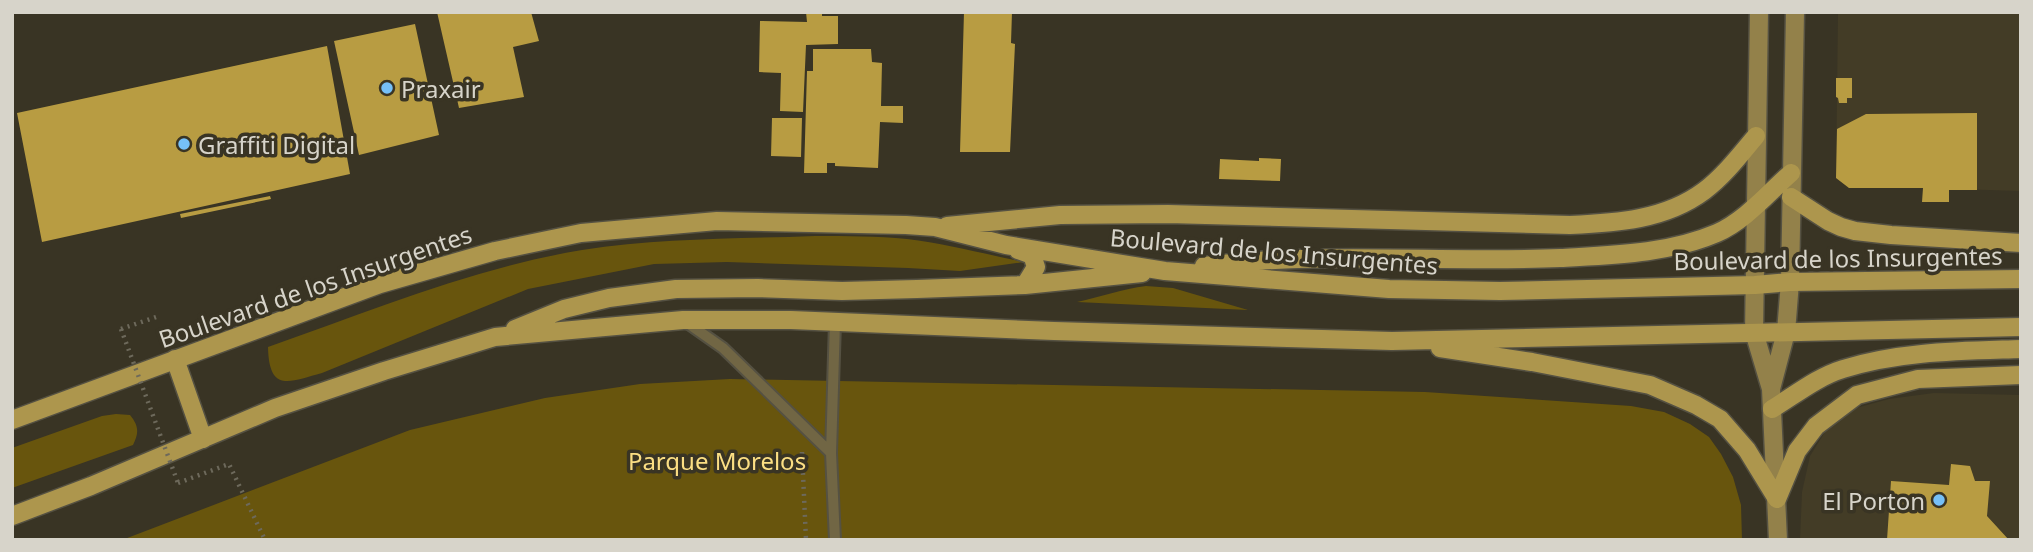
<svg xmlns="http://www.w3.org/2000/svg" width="2033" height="552" font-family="'Noto Sans',sans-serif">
	<rect width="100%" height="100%" fill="#393424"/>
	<path fill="#433c26" d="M1838,12H2021V191L1923,188H1849L1836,178Z
		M1934,393L2021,395V540H1800L1802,492L1810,456L1828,427L1856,408L1889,399Z"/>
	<path fill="#68550d" d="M815,236C846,236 877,236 907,239C947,244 985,254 1024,262L960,271L908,268L727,262L654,264L528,289L322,373C289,382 269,393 268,347C371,311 474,268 582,250C659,238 737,239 815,236Z
		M1146,286L1173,288L1248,310L1077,302C1100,297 1123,289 1146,286Z
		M730,379L1425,392L1631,406L1664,412L1690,424L1709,437L1721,454L1733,477L1741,505L1742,540H122L410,430L545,398L640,384Z
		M116,414L130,415C139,426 139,433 133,445L12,488V448L102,416Z"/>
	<path fill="#b89c42" d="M437,12H531L539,41L513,47L524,97L459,108Z
		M806,12H822V16H838V44L806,45L803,112L780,111L781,73L759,72L760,21L807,22Z
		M964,12H1012L1011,43L1015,44L1010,152H960Z
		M415,24L439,135L359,155L334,41Z
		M327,46L350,174L42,242L17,113Z
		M813,49H871L872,62L882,63L881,106H903V123L880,122L878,168L835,166V163H827V173H804L807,71H813Z
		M1836,78H1852V98H1847V103H1839L1838,98L1836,97Z
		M1977,113V190H1949V202H1922L1923,188H1849L1836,178L1837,129L1866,114Z
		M772,118H802L801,157L771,156Z
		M1259,158L1281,159L1280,181L1219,179L1220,159L1259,161Z
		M270,196L271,199L181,218L180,214Z
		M1951,464L1970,466L1975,481H1990L1987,516L2009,540H1887L1891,481L1949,485Z"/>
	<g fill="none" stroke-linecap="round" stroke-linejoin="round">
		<g stroke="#555142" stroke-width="14">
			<path id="service" d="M686,322L723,348L831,453
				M835,322L831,453L835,540"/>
		</g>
		<g stroke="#555142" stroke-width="21">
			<path id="secondary" d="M1759,12L1754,332L1771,389L1778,540
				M1771,389L1786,332L1790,282L1795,12"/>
		</g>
		<g stroke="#555142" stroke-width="21">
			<path id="primary" d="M1791,197L1828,221L1841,227L1855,231L1891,235L2021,243
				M947,226L1060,215L1168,214L1570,225C1616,223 1665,220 1704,191C1724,176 1740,155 1756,136
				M1018,250L1032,255L1036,267L1025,285
				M1204,266C1322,251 1442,263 1560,258C1612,255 1668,254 1717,233C1746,220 1768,193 1791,173
				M515,329L564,309L609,298L676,289L758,288L842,291L917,289L1025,285L1142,273
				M1440,348L1532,362L1650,385L1696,405L1720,419L1747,450L1777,499
				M175,359L203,439
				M1772,409C1795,395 1817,377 1843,369C1900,351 1962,351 2021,349
				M12,420L380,284L495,251L581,233L717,221L906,225L935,227L1006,245L1165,271L1389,289L1500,291L1755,285L1790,282L2021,279
				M1777,499L1797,451L1816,426L1857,395L1918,379L2021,375
				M12,516L91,486L275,408L384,371L495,337L683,320H791L1054,331L1392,341L2021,327"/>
		</g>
		<path stroke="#6d695b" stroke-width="4.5" stroke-dasharray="2 5" stroke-linecap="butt" d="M121,329L159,316
			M802,452L806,540
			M178,483L229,464L265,540"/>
		<use href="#service" stroke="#716644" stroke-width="10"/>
		<use href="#secondary" stroke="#93814a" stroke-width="18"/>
		<use href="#primary" stroke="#ad964d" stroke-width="18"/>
		<path stroke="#6d695b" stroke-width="4.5" stroke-dasharray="2 5" stroke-linecap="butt" d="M121,329L178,483"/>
	</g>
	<g fill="#76c0f7" stroke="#393424" stroke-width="2.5">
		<circle cx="387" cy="88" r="7"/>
		<circle cx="184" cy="144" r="7"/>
		<circle cx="1939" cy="500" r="7"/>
	</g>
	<g text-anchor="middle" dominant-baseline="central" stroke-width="7" stroke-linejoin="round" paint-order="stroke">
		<g font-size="24" fill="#d7d4ca" stroke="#393424" text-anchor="start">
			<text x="401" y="88">Praxair</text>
			<text x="198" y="144">Graffiti Digital</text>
			<text x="1925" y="500" text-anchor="end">El Porton</text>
		</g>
		<g font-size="24" fill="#d7d4ca" stroke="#393424">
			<text transform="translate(1274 251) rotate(5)">Boulevard de los Insurgentes</text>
			<text transform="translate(1838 258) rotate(-1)">Boulevard de los Insurgentes</text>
			<text transform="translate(315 286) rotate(-19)">Boulevard de los Insurgentes</text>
		</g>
		<g font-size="24" fill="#fbde83" stroke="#393424">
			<text x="717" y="460">Parque Morelos</text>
		</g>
	</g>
	<rect width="2033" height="552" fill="none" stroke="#d7d4ca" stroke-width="28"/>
</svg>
